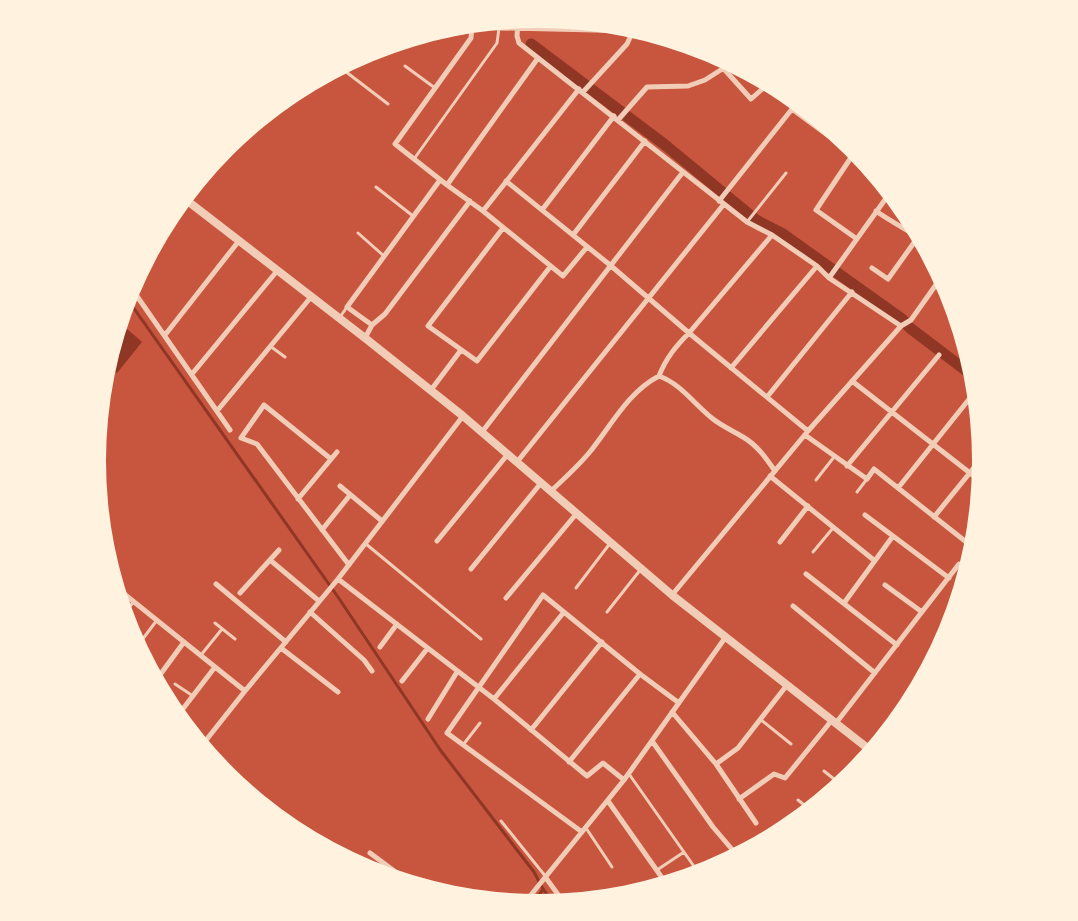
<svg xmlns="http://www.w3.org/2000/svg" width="1078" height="921" font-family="Spectral,serif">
	<rect width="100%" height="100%" fill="#c8553d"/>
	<path fill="#8f3625" d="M127,329L142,342L117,373L108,367L115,343Z"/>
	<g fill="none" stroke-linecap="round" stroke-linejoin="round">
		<path stroke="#8f3625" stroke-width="3" d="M128,300L338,597L441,751L534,872L543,889L552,901
			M535,902L543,889"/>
		<path stroke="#8f3625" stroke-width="11" d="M531,44L664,144L756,220L783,234L902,319L910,328L972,375"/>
		<path stroke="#f1ccb7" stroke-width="3" d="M405,66L435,88
			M341,68L388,104
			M414,159L497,43L499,28
			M376,187L413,216
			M747,222L786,173
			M358,233L384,256
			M340,317L347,307
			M270,346L285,357
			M816,480L834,457
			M857,492L867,479
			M366,544L481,639
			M813,552L833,528
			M576,588L611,542
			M126,612L134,601
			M607,612L641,569
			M215,623L235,639
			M139,644L157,620
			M201,655L222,629
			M175,684L193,696
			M760,719L791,744
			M463,745L480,723
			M824,771L839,783
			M629,774L698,872
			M798,800L808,808
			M501,821L546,877
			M586,828L612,867
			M657,870L684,852"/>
		<path stroke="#f1ccb7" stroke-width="5" d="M518,21L517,36L519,43L747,222L772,235L817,266L829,278L901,326
			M458,27L638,31
			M472,27L471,38L395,144L447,185L483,211L563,276L587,247
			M724,69L751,99L768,84
			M583,92L627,44L633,31
			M618,120L647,87L688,86L705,80L730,64
			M854,153L816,210L857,239
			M506,181L610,265L689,333L808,431
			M447,185L538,58
			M719,201L792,109L860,159
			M542,210L614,116
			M483,211L579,89
			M503,228L428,326L477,361L550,267
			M573,235L645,141
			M872,268L888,279L918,237C904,228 890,221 876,211
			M829,278L889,194
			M132,289L230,430
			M372,325L347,307L440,180
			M165,335L238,242
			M365,338L372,325L385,314L470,201
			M969,365L968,366L970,368
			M731,368L817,266
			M192,374L277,271
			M659,376C681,384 694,404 713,419C722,426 733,431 743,437C757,445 766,458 775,471
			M852,381L979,480
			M431,390L461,350
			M767,397L852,292
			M217,411L311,297
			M482,432L683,172
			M805,435L867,479L874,469L970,545L973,542
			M331,459L264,405L241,438L257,444L349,565
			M517,462L724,204
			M847,466L939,355
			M770,476L875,561
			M340,486L382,521
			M898,488L974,393
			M551,491C564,479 578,466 589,453C611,426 628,392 659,376C666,358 676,346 689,333L772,235
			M298,499L337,452
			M865,515L949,578
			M934,517L981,459
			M322,530L350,495
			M437,541L508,454
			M780,542L808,506
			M270,560L319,601
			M471,569L541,483
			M806,574L897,645
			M338,579L494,699L587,776L603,763L624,780
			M216,584L286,642
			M885,585L922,612
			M118,589L245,691
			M240,593L279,550
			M672,595L808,431L901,326L911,320L940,279
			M506,598L577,513
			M844,603L893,536
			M793,606L875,673
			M310,612L364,660L372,671
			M380,647L397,624
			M281,648L338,692
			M157,679L184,642
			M402,681L427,649
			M494,699L564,612
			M672,712L716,764L738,748L787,685
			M179,714L215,667
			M428,719L457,672
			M836,723L959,564L967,565
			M531,730L602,642
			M652,741L713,827L736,854
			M203,744L245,691L338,579L463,416
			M569,762L640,674
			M716,764L756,823
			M739,799L774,774L785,778L832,720
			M608,801L665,882
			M582,832L447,733L543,595L640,674L679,703
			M370,853L405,879
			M546,878L562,900
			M526,901L624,780L725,638"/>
		<path stroke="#f1ccb7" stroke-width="8" d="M185,199L365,338L463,416L672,595L870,750"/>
	</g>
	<path d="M0 0H1078V921H0ZM106 461a433 433 0 1 1 866 0a433 433 0 1 1-866 0Z" fill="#fff3e0" fill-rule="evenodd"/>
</svg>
